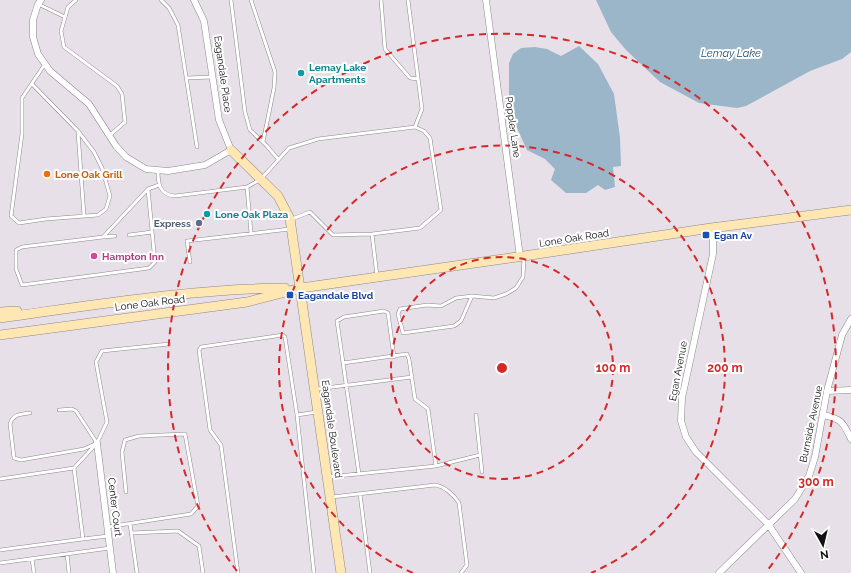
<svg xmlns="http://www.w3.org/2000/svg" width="851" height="573" font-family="Raleway,sans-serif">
	<rect width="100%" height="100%" fill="#e7e0e8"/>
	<path fill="#9bb5c9" d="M596,0H851V52L842,59L810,71L746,106L737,108L699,103L660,82L626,50L611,32Z
		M579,46L598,64L614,94L620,138L621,166L613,167L615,187L605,190L598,185L586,193H566L551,180L555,169L545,159L527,150L511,115L509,96V63L513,54L521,48L535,47L547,49L561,56Z"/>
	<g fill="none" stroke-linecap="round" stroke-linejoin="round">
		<g stroke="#8e878e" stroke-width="4">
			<path id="lane" d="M76,0L68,7L61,31L64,47L117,86L122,94L125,122L109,136
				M161,0L169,8L178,25L197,147
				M231,0L245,112L250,130L267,146L278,159
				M251,0L275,72L274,88L263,142
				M381,0L385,49L410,78L418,79
				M408,0L422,109L415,127
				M38,4L65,17
				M187,78L212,77
				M32,84L78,131L94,152L102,168L110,196L106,209L98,215L46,219L19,223L11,216L22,134V98L45,64
				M78,132L84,216
				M158,170C158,183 159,195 175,196L247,187L261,179L289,148L318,139L415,127L424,131L430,138L441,210L420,228L372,234L333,235L310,212L292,219
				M247,187L251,233
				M148,189L155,262L149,268L22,285L16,269V250L22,247L103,237L148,189L159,185
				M372,234L377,276
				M129,235L152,232
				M103,237L115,236
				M190,262L187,241L290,229
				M472,296L461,321L454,326L403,333L398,314L400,309L427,305L441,306L456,298L472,296L494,298L506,294L516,288L523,277L524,257
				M343,363L407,354L409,359L415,399L428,409L436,466
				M317,389L412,377
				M30,413C21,414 13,414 10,424L14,458L21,460L84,449L97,443L76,411L72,409L59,410
				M297,415L317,412
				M476,415L482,472
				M359,474L337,321L344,317L384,311L388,313L394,357
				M328,477L436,466L480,455
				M0,479L74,468
				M360,494L370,573
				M332,497L435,485C444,486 454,495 459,503L467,565L461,573
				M130,524L137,573
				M107,527L191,514L198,506L185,434L139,436L125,440L122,452L126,492
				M131,533L178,531L199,546L203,573
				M108,536L83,539L74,468L97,443L107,422L96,362L102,351L169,344
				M0,550L83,539
				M67,554L69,573
				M32,559L34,573
				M0,563L110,548
				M238,573L221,445L210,430L199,350L201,347L283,335L285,337L297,415L314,573"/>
		</g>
		<g stroke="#8e878e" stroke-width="7">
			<path id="street" d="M41,0L38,4L33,20V37L38,54L50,71L89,104L116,146L126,157L146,169L168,171L205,165L231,150L219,120L204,21L194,0
				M486,0L520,257
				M711,228L713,241V254L682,398L681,421L686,437L696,452L768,524L801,573
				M827,391L851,390
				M823,415C842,419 843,422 851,439
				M97,443L113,573
				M719,573L795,499L809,476L815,457L827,391L842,335L851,319"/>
		</g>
		<g stroke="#8e878e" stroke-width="10">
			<path id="secondary" d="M231,150L278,196L290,219L341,573
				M0,312L17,311
				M0,318C94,305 190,289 285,288
				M0,335L247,302L301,288L524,256L711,228L851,210"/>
		</g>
		<use href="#lane" stroke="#fff" stroke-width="3"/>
		<use href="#street" stroke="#fff" stroke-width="6"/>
		<use href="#secondary" stroke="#fee7b3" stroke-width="9"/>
	</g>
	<g fill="none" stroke="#d62828" stroke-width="2" stroke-dasharray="7 5">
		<circle cx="502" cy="368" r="111"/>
		<path d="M413 573A223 223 0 1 1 591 573"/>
		<path d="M237 571A334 334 0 1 1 767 571"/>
	</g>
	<g fill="#0f9aa8" stroke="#fff" stroke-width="1.5">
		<circle cx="301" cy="73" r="4"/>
		<circle cx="207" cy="214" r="4"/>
	</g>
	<circle fill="#e8710a" stroke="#fff" stroke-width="1.5" cx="47" cy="174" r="4"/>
	<circle fill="#5c6f8a" stroke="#fff" stroke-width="1.5" cx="199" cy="223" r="4"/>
	<g fill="#1a4fb4" stroke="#fff" stroke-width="1.5">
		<rect x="702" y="231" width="8" height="8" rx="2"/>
		<rect x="286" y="291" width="8" height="8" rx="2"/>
	</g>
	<circle fill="#d1479c" stroke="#fff" stroke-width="1.5" cx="94" cy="256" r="4"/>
	<g text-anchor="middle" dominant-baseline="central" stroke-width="4" stroke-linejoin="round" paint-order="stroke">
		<g font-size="10" font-weight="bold" fill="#0d838f" stroke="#fff" text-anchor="start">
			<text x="309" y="67">Lemay Lake<tspan x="309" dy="12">Apartments</tspan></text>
			<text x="215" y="214">Lone Oak Plaza</text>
		</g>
		<g font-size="10" fill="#121012" stroke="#fff">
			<text transform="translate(223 74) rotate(82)">Eagandale Place</text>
			<text transform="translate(513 127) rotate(82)">Poppler Lane</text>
			<text transform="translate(574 238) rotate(-9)">Lone Oak Road</text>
			<text transform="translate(150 303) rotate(-7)">Lone Oak Road</text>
			<text transform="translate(678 371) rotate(-79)">Egan Avenue</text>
			<text transform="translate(811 424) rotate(-78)">Burnside Avenue</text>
			<text transform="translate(332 429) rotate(82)">Eagandale Boulevard</text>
			<text transform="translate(115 507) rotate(83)">Center Court</text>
		</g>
		<g font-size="10" font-weight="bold" fill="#c56008" stroke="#fff" text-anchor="start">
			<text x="55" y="174">Lone Oak Grill</text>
		</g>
		<g font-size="10" font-weight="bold" fill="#4e5e75" stroke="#fff" text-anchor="end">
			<text x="191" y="223">Express</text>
		</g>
		<g font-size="10" font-weight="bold" fill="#164399" stroke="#fff" text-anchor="start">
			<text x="714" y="235">Egan Av</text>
			<text x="298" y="295">Eagandale Blvd</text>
		</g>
		<g font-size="10" font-weight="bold" fill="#b23c85" stroke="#fff" text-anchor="start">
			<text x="102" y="256">Hampton Inn</text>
		</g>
		<g font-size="11" font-style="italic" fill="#224d6c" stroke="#fff">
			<text x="731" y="53">Lemay Lake</text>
		</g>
	</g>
	<circle cx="502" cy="368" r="6" fill="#d62828" stroke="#fff" stroke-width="2"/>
	<g font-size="12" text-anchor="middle" font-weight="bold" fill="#d62828" stroke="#fff" stroke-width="4" stroke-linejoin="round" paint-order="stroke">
		<text x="613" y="372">100 m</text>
		<text x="725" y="372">200 m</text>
		<text x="816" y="486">300 m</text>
	</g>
	<g transform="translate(823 545) rotate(172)" stroke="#ffffff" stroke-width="3" paint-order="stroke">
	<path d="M0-3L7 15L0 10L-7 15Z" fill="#121012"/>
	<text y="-6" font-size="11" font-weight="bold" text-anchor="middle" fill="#121012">N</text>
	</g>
</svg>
